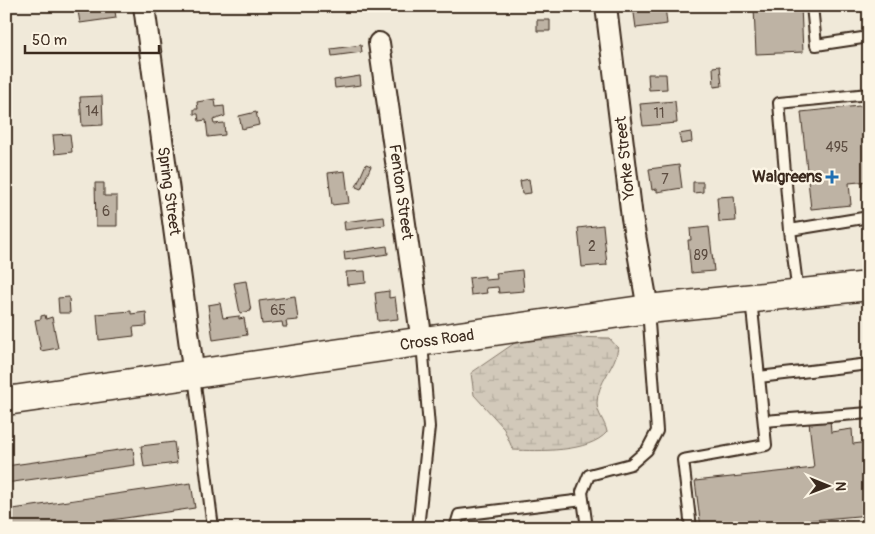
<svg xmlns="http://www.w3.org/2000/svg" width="875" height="534" font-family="Pangolin,sans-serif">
	<defs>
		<pattern id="wetland-marsh" width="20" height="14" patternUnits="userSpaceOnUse" patternTransform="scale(1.25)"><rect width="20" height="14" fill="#d2c9ba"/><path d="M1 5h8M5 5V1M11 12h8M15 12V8" fill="none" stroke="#b5ad9f"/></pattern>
	</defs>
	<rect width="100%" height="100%" fill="#f0e9d9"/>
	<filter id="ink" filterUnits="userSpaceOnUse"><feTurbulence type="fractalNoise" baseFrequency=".02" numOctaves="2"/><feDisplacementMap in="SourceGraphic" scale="10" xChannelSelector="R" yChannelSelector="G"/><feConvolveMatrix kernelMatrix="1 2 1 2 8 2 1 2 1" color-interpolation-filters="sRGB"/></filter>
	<g filter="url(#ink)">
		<path fill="url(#wetland-marsh)" stroke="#867a6c" d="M569,337L609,338L618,348C616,366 597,383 597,403C597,414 605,421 607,432C589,453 538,451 513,450L503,427L474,395L471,373L519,340H543Z"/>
		<path fill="#beb3a4" stroke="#3b2a1e" d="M73,6H120L121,10L115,11L116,18L80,23L78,11H73Z
			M633,6H665L667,24L636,28Z
			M749,6H801L803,52L756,54L754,8Z
			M537,20H550V31H537Z
			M361,45L362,52L332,56L331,49Z
			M720,66L722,86L714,87L713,67Z
			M648,74H666L667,89L649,90Z
			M360,76L361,85L335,88L334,80Z
			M102,96L103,125L82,126L80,97Z
			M215,99L216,107L224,106L225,116L213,120L214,124L224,123L225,135L208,137L206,120L199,121L198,114H194V109H198L197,102Z
			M675,101L677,123L643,126L640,104Z
			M869,105V181L849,183L851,205L811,209L801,112Z
			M256,112L259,125L242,129L239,116Z
			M691,132L692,142L681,144L679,134Z
			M70,134L72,152L55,154L53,135Z
			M366,164L371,166L361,189L356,187Z
			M679,165L682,188L657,192V189L652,190L649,169Z
			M345,171L349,203L332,205L328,173Z
			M529,179L531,193L522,194L520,181Z
			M693,182H703V192L693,193Z
			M95,183H104V196H117V226H96Z
			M734,196L736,221L719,222L717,197Z
			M384,217L385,225L345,230L344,222Z
			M603,225L607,265L582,267L578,228Z
			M709,227L714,271L691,273L688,240H691L690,229Z
			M387,246L388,254L345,260L344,252Z
			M522,270L524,291L499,293L498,287L486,288L487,293L471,295L469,278L485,276V280L497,279L496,273Z
			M365,271L366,283L347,285L346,272Z
			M246,281L251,311L240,313L234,283Z
			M389,291V298L395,297L398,319L378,321L375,293Z
			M295,296L298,320L286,321L287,327H283L282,322L262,324L259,301Z
			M69,297L70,313H59L58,298Z
			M220,303L223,318L239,316V319L244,318L247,335L213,340L208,305Z
			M131,311V314L146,312L147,326L133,327L134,336L99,340L97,314Z
			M45,315L46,319L52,317L58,348L41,351L35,320L41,319V316Z
			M830,419L831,432L852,429L853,444L869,442V515L768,524L769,528H757V526L701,528L695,481L814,468L809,422Z
			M174,442L177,463L144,467L141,446Z
			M133,448L135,465L6,483V466Z
			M191,483L195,508L55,528H6V510Z"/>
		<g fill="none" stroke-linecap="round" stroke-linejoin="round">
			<g stroke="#3b2a1e" stroke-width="14">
				<path id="lane" d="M812,6L816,45L869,37
					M790,230L779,103L869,94
					M798,293L790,230L869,217
					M194,376L213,528
					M759,377L869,364
					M764,421L869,413
					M418,528L429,427L422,343
					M455,528L459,515L583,500
					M587,528L582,492L589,475L631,464L647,450L657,431L648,309
					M691,528L683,460L766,445L751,299"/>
			</g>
			<g stroke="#3b2a1e" stroke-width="24">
				<path id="street" d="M144,6L194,376
					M606,6L632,218L648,309
					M379,43L422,342"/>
			</g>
			<g stroke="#3b2a1e" stroke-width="31">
				<path id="secondary" d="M6,401L648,309L869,286"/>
			</g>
			<use href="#lane" stroke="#fcf5e5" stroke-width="10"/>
			<use href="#street" stroke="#fcf5e5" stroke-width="20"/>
			<use href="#secondary" stroke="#fcf5e5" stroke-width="28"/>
		</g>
	</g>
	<path fill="#1f6fb2" stroke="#fcf5e5" stroke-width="2" d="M829.5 169.5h5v5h5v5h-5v5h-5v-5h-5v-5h5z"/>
	<g text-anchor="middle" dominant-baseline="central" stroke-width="5" stroke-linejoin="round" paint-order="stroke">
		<g font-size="14" fill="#5c4c40">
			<text x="92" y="111">14</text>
			<text x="659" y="113">11</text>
			<text x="837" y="147">495</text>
			<text x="665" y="179">7</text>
			<text x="106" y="211">6</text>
			<text x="592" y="246">2</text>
			<text x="701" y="255">89</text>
			<text x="278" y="310">65</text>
		</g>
		<g font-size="16" fill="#3b2a1e" stroke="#fcf5e5">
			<text transform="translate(625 158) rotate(-96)">Yorke Street</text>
			<text transform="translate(169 191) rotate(82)">Spring Street</text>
			<text transform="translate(401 192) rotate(82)">Fenton Street</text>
			<text transform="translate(437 340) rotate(-8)">Cross Road</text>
		</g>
		<g font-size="16" font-weight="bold" fill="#3b2a1e" stroke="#fcf5e5" text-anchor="end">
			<text x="822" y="177">Walgreens</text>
		</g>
	</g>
	<rect width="875" height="534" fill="none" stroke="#fcf5e5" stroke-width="25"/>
	<rect x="12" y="12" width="850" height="509" fill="none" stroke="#3b2a1e" stroke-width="2" filter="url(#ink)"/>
	<g transform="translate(828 486) rotate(91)" stroke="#fcf5e5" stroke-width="4" paint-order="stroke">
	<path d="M0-4L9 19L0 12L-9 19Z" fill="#3b2a1e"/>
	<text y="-8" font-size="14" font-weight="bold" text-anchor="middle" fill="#3b2a1e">N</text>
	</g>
	<path d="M25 45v8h134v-8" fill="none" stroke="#3b2a1e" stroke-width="2.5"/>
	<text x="32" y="45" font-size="15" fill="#3b2a1e" stroke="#fcf5e5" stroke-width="4" paint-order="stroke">50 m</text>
</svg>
